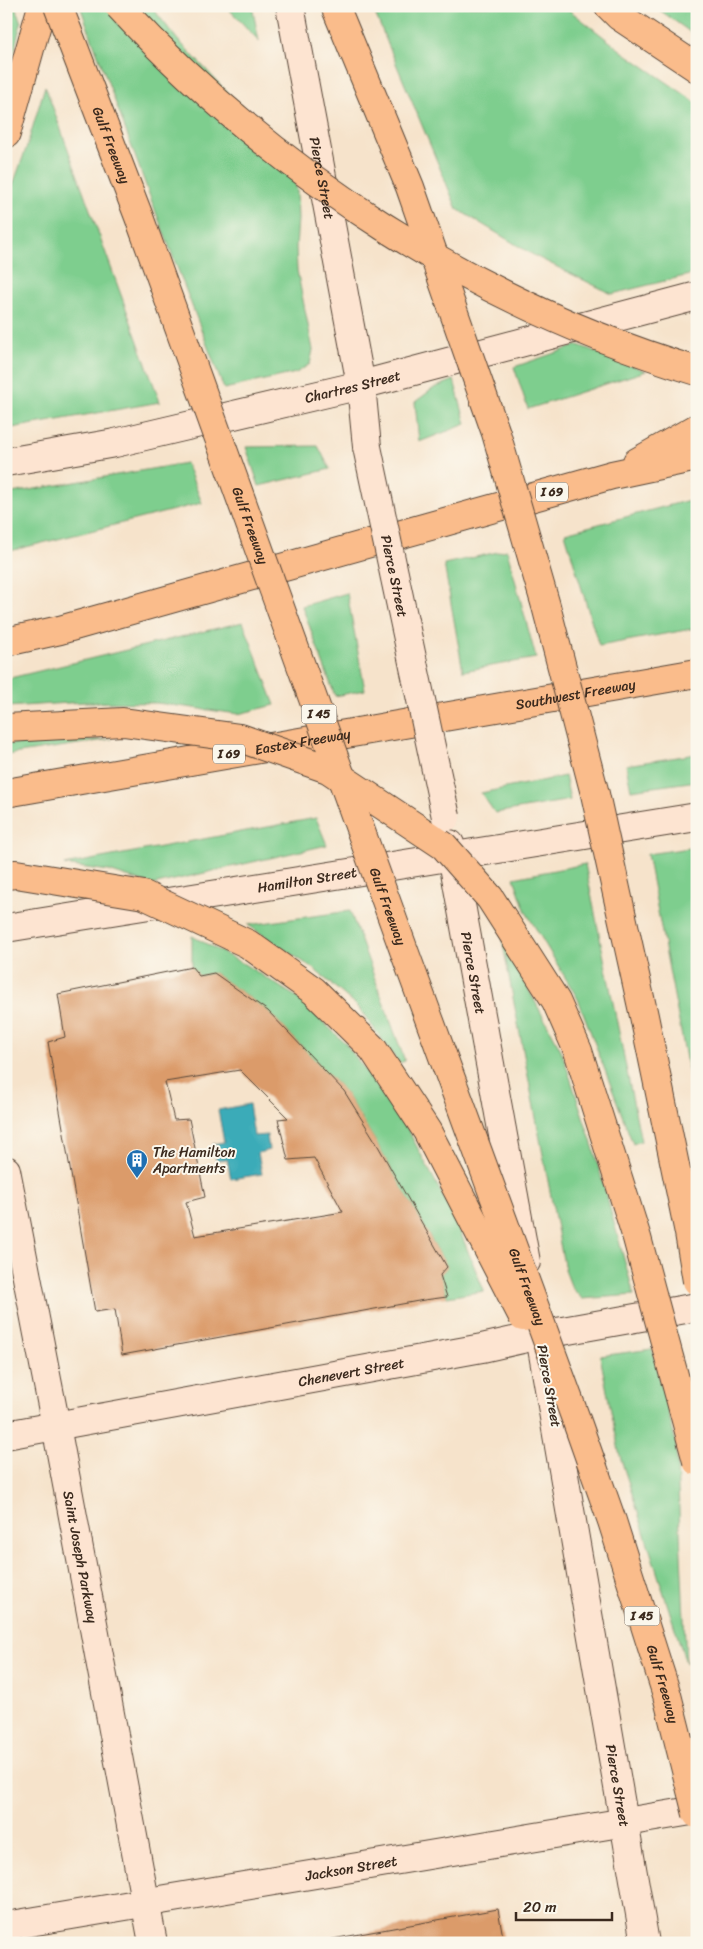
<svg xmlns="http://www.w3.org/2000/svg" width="703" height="1949" font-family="Sriracha,sans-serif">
	<rect width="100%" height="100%" fill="#fbf7ec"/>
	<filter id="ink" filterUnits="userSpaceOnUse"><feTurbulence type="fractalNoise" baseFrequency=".02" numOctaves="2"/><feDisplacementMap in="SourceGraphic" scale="10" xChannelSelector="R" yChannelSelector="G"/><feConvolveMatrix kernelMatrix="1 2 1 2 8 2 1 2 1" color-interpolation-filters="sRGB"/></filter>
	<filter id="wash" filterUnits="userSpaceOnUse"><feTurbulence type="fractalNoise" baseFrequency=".0096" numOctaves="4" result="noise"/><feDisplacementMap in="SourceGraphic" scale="20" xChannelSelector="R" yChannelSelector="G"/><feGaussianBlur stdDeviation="1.12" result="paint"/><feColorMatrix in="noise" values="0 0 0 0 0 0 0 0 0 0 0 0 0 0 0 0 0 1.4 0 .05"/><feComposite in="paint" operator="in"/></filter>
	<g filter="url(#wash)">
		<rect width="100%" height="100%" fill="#f6e3cb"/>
		<path fill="#7ece8e" stroke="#5c7c56" d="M6,6H15L21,23L6,84Z
			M80,6H151L177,39L253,119L287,149L297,191L298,219L296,247L297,270L313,350L310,364L296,373L224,389L152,202Z
			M226,6H252L259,41Z
			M372,6H564L623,52L697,103V273L612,294L535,256L457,209Z
			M654,6H697V37Z
			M45,86L160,402L6,429V204L27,146Z
			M578,345L646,371L528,409L514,367Z
			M454,380L466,424L419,442L415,402L434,388Z
			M318,446L330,469L259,486L246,447Z
			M186,463L202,503L6,552V494Z
			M697,498V628L599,646L565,533Z
			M507,550L536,658L463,671L444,564Z
			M347,593L365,690L335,696L302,606Z
			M243,622L275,705L238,714L157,703L85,702L6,707V679Z
			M112,739L6,755V744Z
			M697,754V781L631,790L626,765Z
			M565,776L570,800L495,813L481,793Z
			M316,818L327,845L152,885L109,871L64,865Z
			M697,847V1116L647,854Z
			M585,864L641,1141L633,1144L578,999L526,912L514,878Z
			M350,911L405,1061L399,1063L359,1008L314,969L248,925Z
			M192,936L244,964L298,998L346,1044L406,1126L455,1219L484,1291L447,1297L440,1275L447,1267L374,1139L344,1091L268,1011L214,973L199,976L192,967Z
			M502,940L561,1050L593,1147L634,1295L582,1299L572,1288L565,1270Z
			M652,1349L676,1443L686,1663L620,1456L600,1356Z"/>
		<path fill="#3babb8" stroke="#3b6a6b" d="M249,1104L254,1136L267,1135L269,1150L258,1153L262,1174L231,1179L227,1159L216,1160L213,1144L224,1142L218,1110Z"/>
		<g id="blocks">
			<path fill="#db9b6b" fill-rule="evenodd" d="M192,967L199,976L214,973L268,1011L344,1091L374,1139L447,1267L440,1275L447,1297L424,1300L122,1355L115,1309L95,1312L48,1042L65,1037L58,994ZM240,1070L288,1118L278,1119L288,1160L314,1158L343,1212L195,1236L186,1202L205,1197L189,1119L174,1120L165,1082Z
				M498,1909L504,1943H316V1942Z"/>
		</g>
	</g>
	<g filter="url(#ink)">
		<use href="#blocks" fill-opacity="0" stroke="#574638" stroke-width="1"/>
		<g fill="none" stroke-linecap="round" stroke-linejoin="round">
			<g stroke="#574638" stroke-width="30">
				<g id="secondary">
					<path id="s1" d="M290,6L361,385L367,447"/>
					<path id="s2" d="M6,462L115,443L361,385L697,296"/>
					<path id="s3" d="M450,844L526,1262"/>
					<path id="s4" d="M6,928L697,817"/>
					<path id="s5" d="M6,1170L56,1426L153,1943"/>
					<path id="s6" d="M542,1348L645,1943"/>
					<path id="s7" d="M6,1435L482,1348L540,1335L697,1307"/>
					<path id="s8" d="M6,1926L697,1810"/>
				</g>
			</g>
			<g stroke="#574638" stroke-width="30">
				<g id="highway">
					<path d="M609,6L619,16L697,68"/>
					<path d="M6,134L42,6"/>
					<path d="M637,462L697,428"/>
					<path d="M6,642L60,630L612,475L697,457"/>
					<path id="s9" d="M6,793L697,673"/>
				</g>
			</g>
			<use href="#secondary" stroke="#fde4d1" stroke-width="28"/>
			<use href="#highway" stroke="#fabc8b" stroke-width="28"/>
			<g stroke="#574638" stroke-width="30" stroke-linecap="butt">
				<g id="secondary-bridge">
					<path id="s10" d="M367,447L446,817"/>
				</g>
			</g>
			<g stroke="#574638" stroke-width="30" stroke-linecap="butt">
				<g id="highway-bridge">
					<path id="s11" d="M58,6L139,217L406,956L577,1422L612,1521L667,1695L697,1814"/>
					<path d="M119,6C275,175 477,304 697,371"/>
					<path d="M335,6L410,187L496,433L546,606L595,794L644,1016L689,1233L697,1281"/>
					<path d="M6,728L123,722L240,738L328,769L444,846L490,898L556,1001L578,1051L637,1238L697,1461"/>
					<path d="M6,875L16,874L144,895L248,944L314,991L373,1049L427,1131L523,1317"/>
				</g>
			</g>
			<use href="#secondary-bridge" stroke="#fde4d1" stroke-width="28"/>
			<use href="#highway-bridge" stroke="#fabc8b" stroke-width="28"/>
		</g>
	</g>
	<defs>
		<g id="building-pin" transform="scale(1.125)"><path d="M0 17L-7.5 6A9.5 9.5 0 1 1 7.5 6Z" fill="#1f6fb2" stroke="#fbf7ec"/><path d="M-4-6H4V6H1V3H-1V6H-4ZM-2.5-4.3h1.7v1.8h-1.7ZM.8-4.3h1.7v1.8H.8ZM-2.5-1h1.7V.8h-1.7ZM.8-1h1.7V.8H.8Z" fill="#fff"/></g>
	</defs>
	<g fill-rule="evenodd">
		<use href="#building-pin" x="137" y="1160"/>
	</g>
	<g text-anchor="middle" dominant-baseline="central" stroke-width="4" stroke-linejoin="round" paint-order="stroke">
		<g fill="#fbf7ec" stroke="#75685c" stroke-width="1">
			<rect x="536" y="482.5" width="32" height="19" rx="4"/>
			<rect x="301.5" y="704.5" width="35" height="19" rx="4"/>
			<rect x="213" y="744.5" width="32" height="19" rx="4"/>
			<rect x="624.5" y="1606.5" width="35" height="19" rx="4"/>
		</g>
		<g font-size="12" font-weight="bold" fill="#3b2a1e">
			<text x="552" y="492">I 69</text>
			<text x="319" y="714">I 45</text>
			<text x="229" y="754">I 69</text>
			<text x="642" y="1616">I 45</text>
		</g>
		<g font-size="14" fill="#3b2a1e" stroke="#fbf7ec">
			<text stroke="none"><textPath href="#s11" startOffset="149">Gulf Freeway</textPath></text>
			<text stroke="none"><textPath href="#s1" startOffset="175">Pierce Street</textPath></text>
			<text stroke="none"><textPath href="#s2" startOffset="355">Chartres Street</textPath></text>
			<text stroke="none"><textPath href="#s11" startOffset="554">Gulf Freeway</textPath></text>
			<text stroke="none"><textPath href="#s10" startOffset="132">Pierce Street</textPath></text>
			<text stroke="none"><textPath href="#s9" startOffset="578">Southwest Freeway</textPath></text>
			<text stroke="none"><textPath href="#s9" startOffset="301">Eastex Freeway</textPath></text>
			<text stroke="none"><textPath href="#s4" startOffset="305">Hamilton Street</textPath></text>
			<text stroke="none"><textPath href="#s11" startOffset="959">Gulf Freeway</textPath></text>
			<text stroke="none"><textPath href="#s3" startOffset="131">Pierce Street</textPath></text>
			<text stroke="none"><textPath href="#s11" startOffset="1364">Gulf Freeway</textPath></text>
			<text stroke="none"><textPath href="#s7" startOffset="351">Chenevert Street</textPath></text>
			<text transform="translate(549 1386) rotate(80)">Pierce Street</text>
			<text stroke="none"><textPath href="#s5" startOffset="394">Saint Joseph Parkway</textPath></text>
			<text stroke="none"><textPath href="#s11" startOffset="1784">Gulf Freeway</textPath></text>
			<text stroke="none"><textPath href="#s6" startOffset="444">Pierce Street</textPath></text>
			<text stroke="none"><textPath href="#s8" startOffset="350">Jackson Street</textPath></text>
		</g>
		<g font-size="14" fill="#3b2a1e" stroke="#fbf7ec" text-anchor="start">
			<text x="153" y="1152">The Hamilton<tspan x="153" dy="16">Apartments</tspan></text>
		</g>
	</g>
	<rect width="703" height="1949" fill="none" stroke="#fbf7ec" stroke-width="25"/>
	<path d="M516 1912v8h96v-8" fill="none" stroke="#3b2a1e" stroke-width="2.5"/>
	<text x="523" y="1912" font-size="15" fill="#3b2a1e" stroke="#fbf7ec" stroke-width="4" paint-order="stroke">20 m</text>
</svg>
